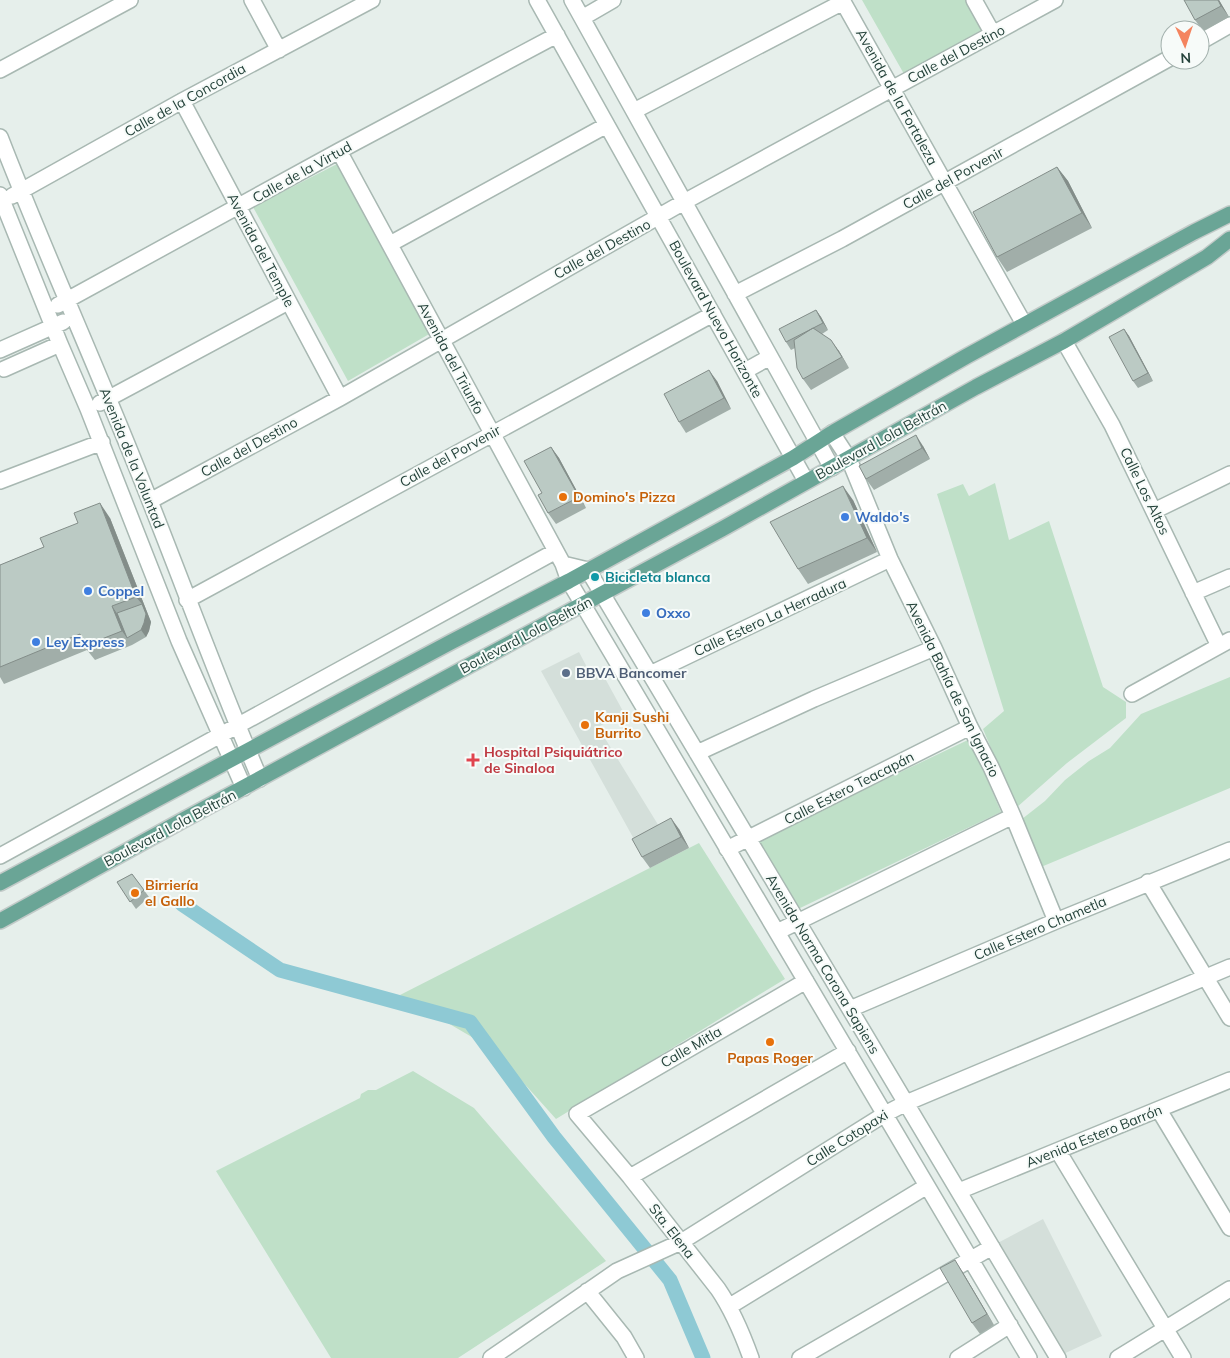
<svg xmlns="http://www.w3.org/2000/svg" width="1230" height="1358" font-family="Mulish,sans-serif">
	<rect width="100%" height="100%" fill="#e6efeb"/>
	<path fill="#d4dfda" d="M579,652L591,675L601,671L624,713L598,727L665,836L640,850L541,671Z
		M1043,1219L1102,1336L1057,1357L992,1246Z"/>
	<path fill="#bfe0c8" d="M862,0H972L987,27L904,74Z
		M339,163L431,333L348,381L253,207Z
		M995,483L1009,540L1049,521L1103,687L1126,702V718L1067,763L1016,808L983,729L1004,711L937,494L963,484L969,496Z
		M1230,677V788L1041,867L1022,819L1045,801L1065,780L1089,761L1110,748L1141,714Z
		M970,739L1001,812L798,909L758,840Z
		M699,843L785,979L556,1119L494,1050L400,995Z
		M413,1071L474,1108L606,1261L458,1358H331L216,1171L360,1098L361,1094L368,1090H376Z"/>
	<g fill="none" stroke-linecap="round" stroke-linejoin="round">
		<path stroke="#8ec9d4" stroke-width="15" d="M182,904L280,970L470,1022L554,1137L670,1280L703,1358"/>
		<g stroke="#a8b8b2" stroke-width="18">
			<path id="minor" d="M252,0L279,50
				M537,0L806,481
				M572,0L832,468
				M842,0L1024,324
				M974,0L993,34
				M582,18L613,0
				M1200,42L1230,25
				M0,70L130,0
				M182,101L340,398
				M634,111L843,2
				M0,137C43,248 92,356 136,466C178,570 216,676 260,779
				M339,151L563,564L569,581L1029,1358
				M0,195L60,344L88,409L179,641L244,788
				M12,196L182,101L372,0
				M390,244L607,125
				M735,294L842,239L1170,58
				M58,305L339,151L557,35
				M1064,341L1112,425L1219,646
				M0,350L63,322
				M4,369L60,344
				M745,371L770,357
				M100,403L288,302
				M832,433L849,459L890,559L934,648L970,727L991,767L1013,816L1056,921
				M0,481L102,442
				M150,501L340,398L684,202L1055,0
				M1154,511L1230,474
				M563,564L588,570L1058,1358
				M1193,593L1230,577
				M187,600L713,314
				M650,674L890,559
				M1132,694L1230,640
				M697,753L814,699L934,648
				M727,849L970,727
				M0,856L556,551
				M1148,882L1230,1018
				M777,932L1013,816
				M850,1009L1056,921L1230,850
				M1159,1110L1230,1228
				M1058,1151L1183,1358
				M630,1177L848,1051
				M959,1191L1230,1080
				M587,1291L624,1337L636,1358
				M730,1306L927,1186
				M491,1358L617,1271L681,1242L885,1114L906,1103L1230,967
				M751,1358C742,1333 733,1311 718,1289L630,1177L577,1114L806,981
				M800,1358L992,1247
				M958,1358L1010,1325
				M1118,1358L1230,1289"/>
		</g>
		<g stroke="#c2cac8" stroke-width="18">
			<path id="major" d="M0,883L451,642L569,581L793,458L832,433L967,356L1194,232L1230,214
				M0,921L185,819L722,529L976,387L1064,341L1207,257L1230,239"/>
		</g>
		<use href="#minor" stroke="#fff" stroke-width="15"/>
		<use href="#major" stroke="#6aa596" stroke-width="15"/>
	</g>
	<path fill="#a1aea9" d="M1219,0L1229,17L1203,31L1195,20Z
		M1057,167L1068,181L1092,228L1007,272L997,257Z
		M816,310L821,317L828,330L822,334L839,351L849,368L811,390L803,379L795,348L791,350L786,342Z
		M1124,329L1129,336L1153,381L1138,388L1133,381Z
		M717,381L731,409L686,433L679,422Z
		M923,446L930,459L874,490L866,479Z
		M551,447L559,458L586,508L556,524L548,513L542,493Z
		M853,500L877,552L808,584L798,569Z
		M110,518L151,622L149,631L146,637L132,645L95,660L87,650L4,684L0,677V565L44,547Z
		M679,829L689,848L650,868L642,857Z
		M132,874L149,897L136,909L117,882Z
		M962,1271L994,1325L980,1334L972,1323Z"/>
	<path fill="#838d89" d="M1218,0H1219L1229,17L1221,6Z
		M1057,167L1068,181L1092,228L1082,213Z
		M816,310L821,317L828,330L823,323Z
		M1124,329L1129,336L1153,381L1148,373Z
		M831,340L839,351L849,368L842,357Z
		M709,370L717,381L731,409L724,398Z
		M916,435L923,446L930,459L922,448Z
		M551,447L559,458L586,508L579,497Z
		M843,486L853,500L877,552L867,538Z
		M100,503L110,518L151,622L149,631L146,637L141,630L142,604L136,597Z
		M112,606L122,621L127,638L122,631Z
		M671,818L679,829L689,848L681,837Z
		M955,1260L962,1271L994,1325L987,1314Z"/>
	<path fill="#bbcac4" stroke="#838d89" d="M1184,0H1218L1221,6L1195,20Z
		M1057,167L1082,213L997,257L973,212Z
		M816,310L823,323L786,342L779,329Z
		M813,328L831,340L842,357L803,379L797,368L794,340Z
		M1124,329L1148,373L1133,381L1109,337Z
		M709,370L724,398L679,422L664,394Z
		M916,435L922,448L866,479L859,466Z
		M551,447L579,497L548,513L538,495L542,493L524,461Z
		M843,486L867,538L798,569L770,522Z
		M100,503L136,597L112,606L122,631L84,646L80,634L0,667V565L44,547L40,538L78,523L74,513Z
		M142,604L146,614L144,623L141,630L127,638L117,613Z
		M671,818L681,837L642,857L632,839Z
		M132,874L144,890L130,902L117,882Z
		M955,1260L987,1314L972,1323L940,1268Z"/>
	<g fill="#e8710a" stroke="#f7fbf9" stroke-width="2">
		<circle cx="563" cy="497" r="5"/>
		<circle cx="585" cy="725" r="5"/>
		<circle cx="135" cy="893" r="5"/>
		<circle cx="770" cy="1042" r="5"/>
	</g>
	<g fill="#3f7fe0" stroke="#f7fbf9" stroke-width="2">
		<circle cx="845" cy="517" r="5"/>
		<circle cx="88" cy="591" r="5"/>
		<circle cx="646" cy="613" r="5"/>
		<circle cx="36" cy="642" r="5"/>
	</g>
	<circle fill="#0f9aa8" stroke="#f7fbf9" stroke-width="2" cx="595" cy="577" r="5"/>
	<circle fill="#5c6f8a" stroke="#f7fbf9" stroke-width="2" cx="566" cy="673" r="5"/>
	<path fill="#e0444e" stroke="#f7fbf9" stroke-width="2" d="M470.5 752.5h5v5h5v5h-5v5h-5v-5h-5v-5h5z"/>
	<g text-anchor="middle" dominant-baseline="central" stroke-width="4" stroke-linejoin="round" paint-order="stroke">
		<g font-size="14" fill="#24423a" stroke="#f7fbf9">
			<text transform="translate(956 54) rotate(-28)">Calle del Destino</text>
			<text transform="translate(897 97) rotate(61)">Avenida de la Fortaleza</text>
			<text transform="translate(185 100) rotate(-29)">Calle de la Concordia</text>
			<text transform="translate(302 172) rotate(-29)">Calle de la Virtud</text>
			<text transform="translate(953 178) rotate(-29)">Calle del Porvenir</text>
			<text transform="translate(602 249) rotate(-29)">Calle del Destino</text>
			<text transform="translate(261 250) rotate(62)">Avenida del Temple</text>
			<text transform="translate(716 319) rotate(61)">Boulevard Nuevo Horizonte</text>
			<text transform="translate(451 358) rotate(62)">Avenida del Triunfo</text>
			<text transform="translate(881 440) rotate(-29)">Boulevard Lola Beltrán</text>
			<text transform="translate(249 447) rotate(-29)">Calle del Destino</text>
			<text transform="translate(450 456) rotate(-29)">Calle del Porvenir</text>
			<text transform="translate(132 458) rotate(68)">Avenida de la Voluntad</text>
			<text transform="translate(1145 491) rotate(64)">Calle Los Altos</text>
			<text transform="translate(770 617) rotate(-25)">Calle Estero La Herradura</text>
			<text transform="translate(526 635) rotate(-28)">Boulevard Lola Beltrán</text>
			<text transform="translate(953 689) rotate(64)">Avenida Bahía de San Ignacio</text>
			<text transform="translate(849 788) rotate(-27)">Calle Estero Teacapán</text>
			<text transform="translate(170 828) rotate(-28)">Boulevard Lola Beltrán</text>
			<text transform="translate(1040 928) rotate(-23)">Calle Estero Chametla</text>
			<text transform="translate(823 964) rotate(59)">Avenida Norma Corona Sapiens</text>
			<text transform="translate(691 1047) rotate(-30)">Calle Mitla</text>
			<text transform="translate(1094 1136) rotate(-22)">Avenida Estero Barrón</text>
			<text transform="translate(847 1138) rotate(-32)">Calle Cotopaxi</text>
			<text transform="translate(672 1231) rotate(52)">Sta. Elena</text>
		</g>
		<g font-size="14" font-weight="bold" fill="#c56008" stroke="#f7fbf9" text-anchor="start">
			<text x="573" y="497">Domino's Pizza</text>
			<text x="595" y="717">Kanji Sushi<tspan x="595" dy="16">Burrito</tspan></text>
			<text x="145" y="885">Birriería<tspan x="145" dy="16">el Gallo</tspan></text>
			<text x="770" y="1058" text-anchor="middle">Papas Roger</text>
		</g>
		<g font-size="14" font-weight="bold" fill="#366cbe" stroke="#f7fbf9" text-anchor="start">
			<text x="855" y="517">Waldo's</text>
			<text x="98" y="591">Coppel</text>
			<text x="656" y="613">Oxxo</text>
			<text x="46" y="642">Ley Express</text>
		</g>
		<g font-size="14" font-weight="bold" fill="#0d838f" stroke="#f7fbf9" text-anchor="start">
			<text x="605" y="577">Bicicleta blanca</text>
		</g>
		<g font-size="14" font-weight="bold" fill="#4e5e75" stroke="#f7fbf9" text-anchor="start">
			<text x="576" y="673">BBVA Bancomer</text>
		</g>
		<g font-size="14" font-weight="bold" fill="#be3a42" stroke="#f7fbf9" text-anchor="start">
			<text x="484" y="752">Hospital Psiquiátrico<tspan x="484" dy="16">de Sinaloa</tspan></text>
		</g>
	</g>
	<g transform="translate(1185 45) rotate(177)"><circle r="24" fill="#f7fbf9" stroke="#a3b1ad"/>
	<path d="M0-4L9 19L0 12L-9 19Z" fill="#f4845f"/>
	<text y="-8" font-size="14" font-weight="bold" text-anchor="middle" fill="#24423a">N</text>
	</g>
</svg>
